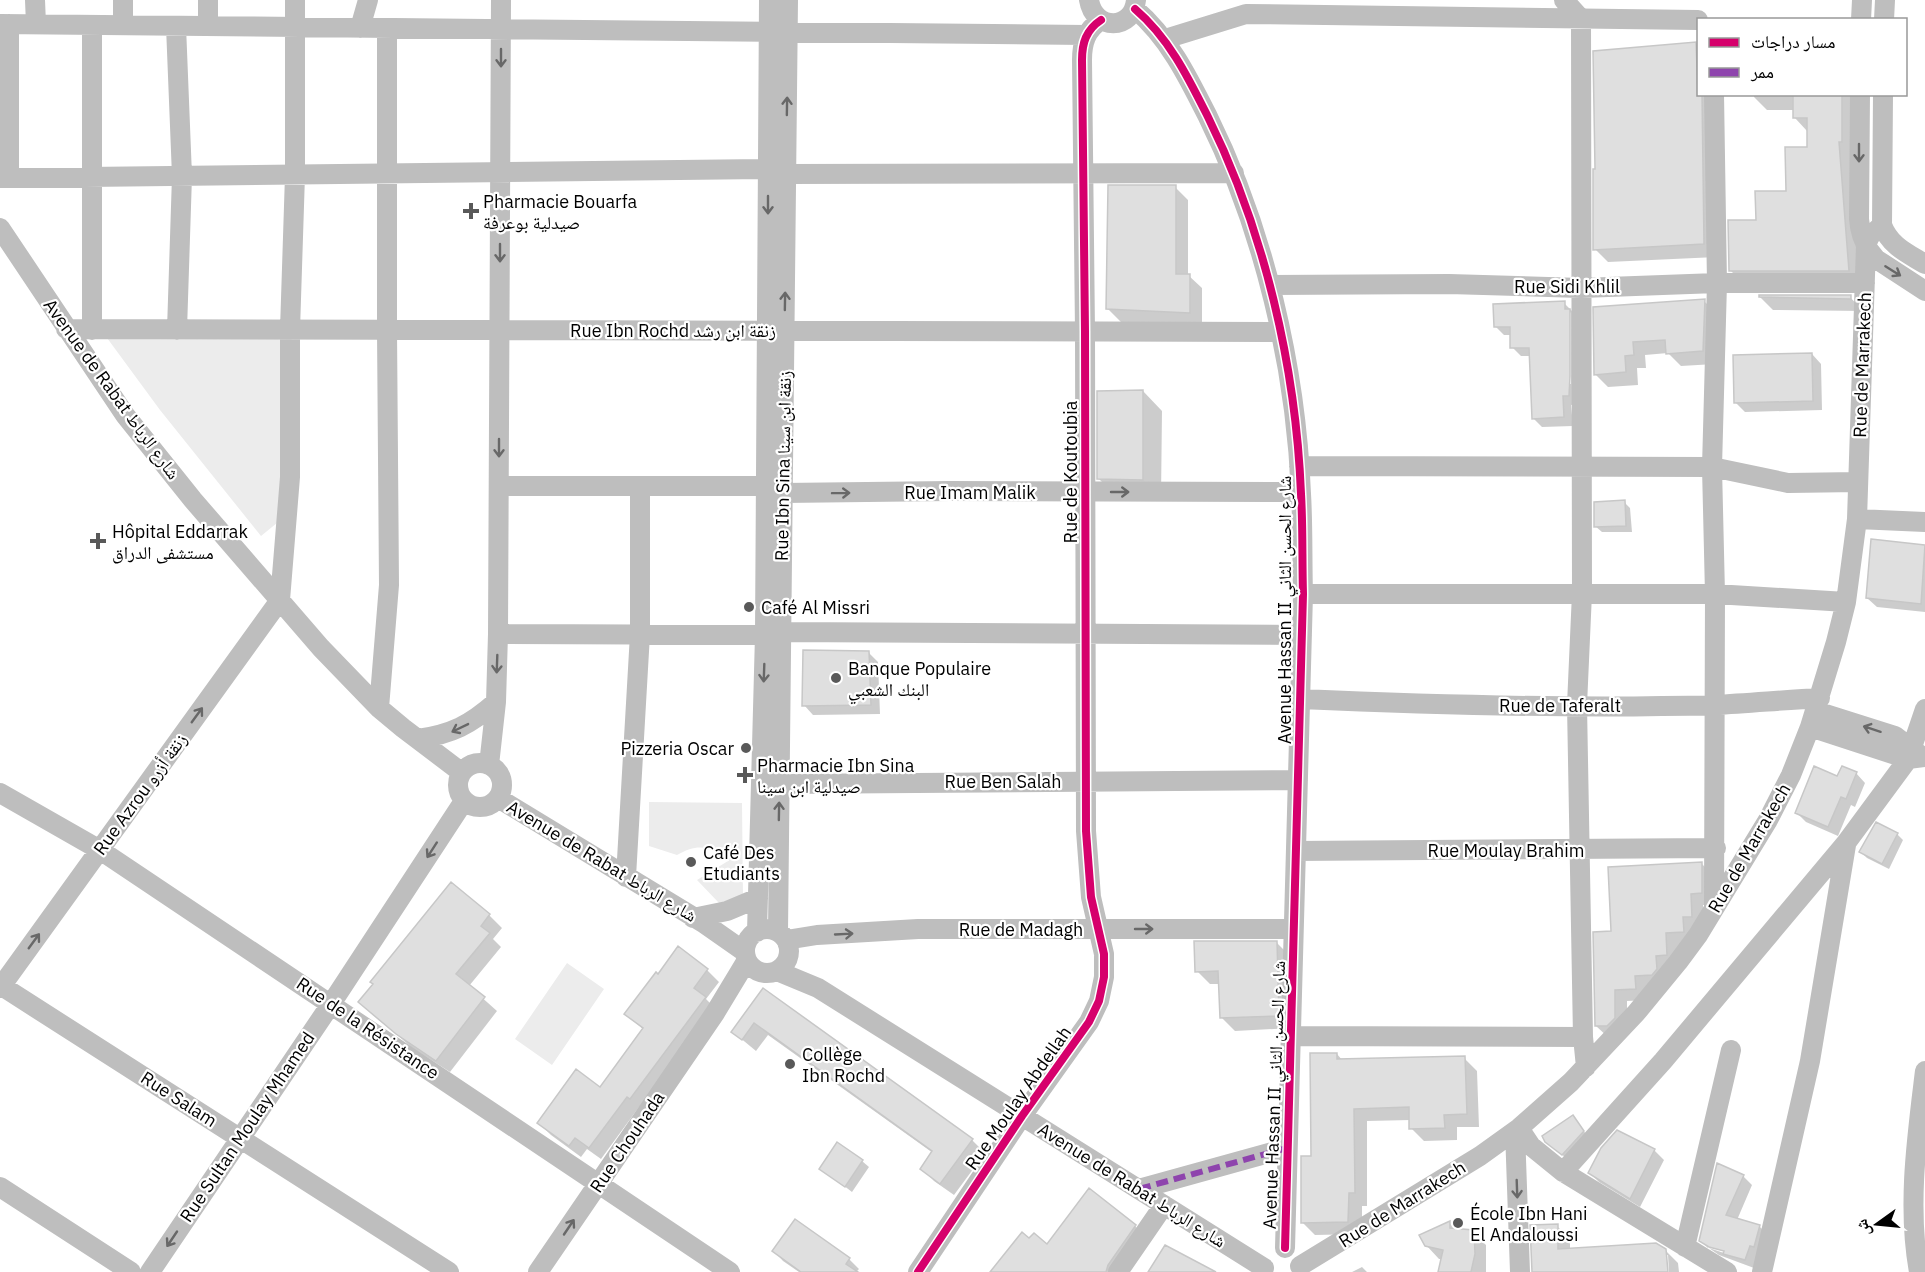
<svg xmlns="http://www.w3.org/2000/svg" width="1925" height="1272" font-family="'IBM Plex Sans','Noto Naskh Arabic',sans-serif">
	<rect width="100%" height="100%" fill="#fff"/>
	<path fill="#ececec" d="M99,327L292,329L288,514L261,536L160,410Z
		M649,802L742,803L743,899L719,903L697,880L728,861C709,846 699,843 677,855L649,846Z
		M567,963L604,989L552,1065L515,1039Z"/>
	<path fill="#0003" fill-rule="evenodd" d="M1696,43L1698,46V94H1718L1717,257L1608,262L1595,249Z
		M1754,94H1854L1861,283H1743L1730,270L1757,222L1788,192L1809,149L1807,131L1795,118L1794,110H1767L1754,97Z
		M1175,187L1188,200V275L1202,288V325L1121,322L1108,309Z
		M1760,297H1850L1863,311L1773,310Z
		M1704,301L1717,314L1715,364L1681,366L1668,353L1645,355L1646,368H1637L1638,385L1608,387L1595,374V308Z
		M1564,303L1573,312L1578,404L1571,405L1573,426L1542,427L1533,418L1531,356H1521L1512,347L1511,335H1504L1495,326ZM1568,310L1571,313V384H1568Z
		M1812,354L1821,364L1822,410L1745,412L1735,402Z
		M1143,391L1162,411L1161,498H1118L1099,479Z
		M1624,502L1630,508L1632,532H1602L1595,526Z
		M1873,541L1925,546V612L1877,607L1867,598Z
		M868,652L878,662L880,714L813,715L804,705Z
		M1856,773L1865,783L1855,807L1851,805L1838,836L1806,822L1797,813L1838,778Z
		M1897,834L1903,840L1889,869L1867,858L1861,852Z
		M1702,864L1714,876V905H1703L1704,929L1695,944L1678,945L1679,967L1648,1000L1627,1001V1030L1609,1038L1596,1026L1613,932Z
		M489,915L502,928L493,939L501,947L469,986L497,1011L450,1072L411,1047L360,1002Z
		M1276,942L1289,955L1292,1028L1235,1031L1222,1018L1220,984H1210L1197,971Z
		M707,970L719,982L706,999L717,1010L639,1107L601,1159L587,1149L581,1157L551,1135L539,1123L600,1089L644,1030L626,1014L659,976Z
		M763,990L972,1140L985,1153L954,1195L934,1181L922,1168L933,1153L768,1035L756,1051L733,1032Z
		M1337,1054L1343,1061L1464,1058L1477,1071L1479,1127H1457V1140L1424,1141L1411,1128V1120L1367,1121V1206H1362V1234L1315,1235L1302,1222L1313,1158Z
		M1573,1117L1589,1138L1569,1160L1553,1148Z
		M1618,1131L1654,1150L1664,1160L1640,1207L1599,1182L1590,1173Z
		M862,1161L869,1167L852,1192L821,1168Z
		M1743,1176L1752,1185L1737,1220L1760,1227L1768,1235L1754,1268L1719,1255L1709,1248L1730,1255L1731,1252L1708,1245V1248L1700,1240Z
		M795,1221L849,1259L859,1269L856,1272H799L783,1261L774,1251Z
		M1449,1223L1457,1230L1473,1232L1486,1245V1272H1440L1443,1259H1439L1426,1245Z
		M1135,1226L1147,1239L1125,1272H999L1030,1241L1047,1246Z
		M1557,1226L1570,1239V1250H1665L1678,1263L1679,1272H1669L1668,1255H1665L1666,1272H1533Z
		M1362,1267L1367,1272H1352Z"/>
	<path fill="#dfdfdf" stroke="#c7c7c7" stroke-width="1.5" d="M1696,42L1698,94H1702L1704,244L1593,250V169H1595L1593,51Z
		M1793,94H1842V142H1839L1849,271H1729L1728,220H1756L1755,191H1786L1785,147H1807V118H1793Z
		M1108,185H1176V274H1190V313L1106,309Z
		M1759,295H1851V299L1759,297Z
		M1705,299L1703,351L1666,354L1665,340L1633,342L1634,355L1625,356L1626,372L1594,375L1593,307Z
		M1565,301V309H1570V376L1569,396H1563L1564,417L1532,419L1529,348H1510V327H1494L1493,304Z
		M1812,353L1813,401L1734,403L1733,355Z
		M1143,390V480L1097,479V391Z
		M1625,500L1626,526L1594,527V502Z
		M1871,539L1925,545L1921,604L1866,598Z
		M803,650L869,651L871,705L802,706Z
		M1814,766L1837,776L1842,766L1857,772L1846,799L1841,797L1828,827L1795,813Z
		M1876,822L1898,833L1882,864L1859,852Z
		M1702,862V893L1691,894L1692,917H1683L1684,932L1666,933L1667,955L1656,956L1657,969L1652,975L1635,976L1636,989L1615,990V1018L1607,1026H1595L1593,932L1611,931L1608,867Z
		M451,882L490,914L481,926L490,933L456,974L485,997L436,1061L396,1034L358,1002L373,984L370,982Z
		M1194,941H1277L1279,1016L1220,1018L1218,971L1195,972Z
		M678,946L708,969L694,988L706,997L630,1099L627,1097L589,1148L575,1138L569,1146L537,1123L576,1069L600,1087L643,1028L624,1014L656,972L658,974Z
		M763,988L973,1139L940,1184L920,1169L932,1151L754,1023L742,1040L731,1032Z
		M1310,1053H1337V1059L1465,1056L1467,1114L1444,1115L1445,1128L1409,1129V1107L1354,1109L1355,1193H1349L1348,1222L1301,1223V1156H1311Z
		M1573,1115L1584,1131L1562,1155L1545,1142L1542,1136Z
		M1617,1130L1655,1149L1630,1199L1588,1173L1601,1148Z
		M837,1142L863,1160L845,1187L819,1169Z
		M1717,1163L1744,1175L1726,1215L1760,1225L1754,1247L1750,1246L1745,1260L1723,1254L1724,1251L1709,1247L1699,1241Z
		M1089,1188L1136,1225L1108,1265L1106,1272H990L1022,1232L1029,1238L1034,1233L1047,1244Z
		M795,1219L850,1258L846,1264L858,1272H801L772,1251Z
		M1450,1221V1228L1474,1230L1475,1254L1471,1272H1438L1443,1250L1425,1246L1419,1235Z
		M1558,1224V1249L1656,1243L1666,1249L1668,1272H1532L1530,1225Z
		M1165,1245L1216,1272H1148Z"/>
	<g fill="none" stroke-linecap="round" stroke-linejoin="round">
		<path stroke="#bebebe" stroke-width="20" d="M35,0L36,24
			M208,0V26
			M1089,0C1094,31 1133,31 1136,0
			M1564,0L1581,19L1582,593L1577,705L1583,1037L1586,1067
			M1135,9C1169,38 1188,77 1208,117C1264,230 1296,367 1301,494C1303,527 1302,560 1303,594L1285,1248
			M1861,20L1862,0
			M1884,20L1885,0
			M0,24L1086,35
			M9,24V178
			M92,25V330
			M123,25V0
			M176,26L182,176L177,330
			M360,28L368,0
			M1165,39L1246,14L1698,20
			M1714,94L1717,283L1712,467L1715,594L1714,907
			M1860,94L1859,219C1860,235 1865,247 1876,259L1925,291
			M1883,94L1882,225C1890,246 1907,253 1925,264
			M786,174L1234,173
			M0,178L768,169
			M0,228L125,415L193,500L321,648L379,708L403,728L461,772
			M1270,285L1449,284L1581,288L1717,283H1865
			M66,329L1280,332
			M1299,466L1712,467L1788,483L1858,482
			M499,486H766
			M783,493L950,491L1301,492
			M1857,519L1925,522
			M1303,594H1715L1846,602
			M781,632L1302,635
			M498,634L765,635
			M1300,699C1438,705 1577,709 1715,705C1750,703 1785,700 1820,698
			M379,708L389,585L387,330V28
			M1816,711L1895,736L1920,755
			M1810,727L1908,759L1925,757
			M418,739C452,734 470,725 496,702
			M458 785a22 22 0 1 1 44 0a22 22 0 1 1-44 0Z
			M489,765L496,702L498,634L501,0
			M780,784L1298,780
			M0,793L100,850L730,1272
			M498,798L705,924L745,952
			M1296,851L1716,848
			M626,877L640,634V486
			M693,918L727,911L758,898
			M745 951a22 22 0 1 1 44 0a22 22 0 1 1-44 0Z
			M757,932L765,635L769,0
			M778,932L788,0
			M786,940L817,935L918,929H1293
			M777,971L818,988L1264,1268
			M0,985L449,1272
			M0,988L280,600L290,477V330L295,175V0
			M1291,1036L1583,1037
			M1519,1128L1531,1146L1563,1172L1727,1272
			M1515,1131L1520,1272
			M1563,1172L1663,1061L1846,843L1908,759L1925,709
			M0,1187L131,1272
			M1139,1189L1287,1148
			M1685,1247L1731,1050
			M1300,1266L1480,1156L1519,1128L1571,1082L1636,1013L1678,962L1698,935L1768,820L1791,775L1810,727L1836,642L1846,602L1857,519L1866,245L1870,236L1882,225
			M150,1272L331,1004L464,801
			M538,1272L715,1013L747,960
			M918,1272L1022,1116L1089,1022L1099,1001L1104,977V954L1091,897L1086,831L1085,331L1082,60C1082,43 1086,30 1101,20
			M1118,1272L1164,1205
			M1762,1272L1810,1061L1846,845
			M1919,1272C1907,1206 1917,1137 1925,1071"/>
		<path stroke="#8e44ad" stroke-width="6" stroke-dasharray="12 6" stroke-linecap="butt" d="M1139,1189L1287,1148"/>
		<g stroke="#fff" stroke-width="11">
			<path id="cycleway" d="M1135,9C1169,38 1188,77 1208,117C1264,230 1296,367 1301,494C1303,527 1302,560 1303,594L1285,1248
				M918,1272L1022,1116L1089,1022L1099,1001L1104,977V954L1091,897L1086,831L1085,331L1082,60C1082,43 1086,30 1101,20"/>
		</g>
		<use href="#cycleway" stroke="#d6006c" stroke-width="8"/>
	</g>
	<defs><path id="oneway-shaft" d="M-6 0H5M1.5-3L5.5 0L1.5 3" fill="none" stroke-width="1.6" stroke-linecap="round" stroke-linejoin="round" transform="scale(1.5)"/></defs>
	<g stroke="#686868">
		<use href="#oneway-shaft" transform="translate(501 58) rotate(90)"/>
		<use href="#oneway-shaft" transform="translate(787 106) rotate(-89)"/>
		<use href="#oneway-shaft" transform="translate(1859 153) rotate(90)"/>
		<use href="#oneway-shaft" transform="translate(768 205) rotate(90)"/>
		<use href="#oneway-shaft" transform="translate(500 253) rotate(90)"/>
		<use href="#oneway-shaft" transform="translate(1893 271) rotate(32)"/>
		<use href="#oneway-shaft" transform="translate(785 301) rotate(-89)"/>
		<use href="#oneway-shaft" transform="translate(499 448) rotate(90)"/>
		<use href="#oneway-shaft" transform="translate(1120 492)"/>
		<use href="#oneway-shaft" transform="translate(841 493) rotate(-1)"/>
		<use href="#oneway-shaft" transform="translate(497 664) rotate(92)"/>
		<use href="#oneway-shaft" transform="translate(764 673) rotate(92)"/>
		<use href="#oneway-shaft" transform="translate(197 715) rotate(-54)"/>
		<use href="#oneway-shaft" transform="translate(460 728) rotate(154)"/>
		<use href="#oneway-shaft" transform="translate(1872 729) rotate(-162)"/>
		<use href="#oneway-shaft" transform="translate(779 811) rotate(-89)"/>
		<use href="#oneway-shaft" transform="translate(432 850) rotate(123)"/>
		<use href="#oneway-shaft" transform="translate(1144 929)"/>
		<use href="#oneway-shaft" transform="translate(844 934) rotate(-3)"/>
		<use href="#oneway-shaft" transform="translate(34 941) rotate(-54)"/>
		<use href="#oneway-shaft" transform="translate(1517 1189) rotate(88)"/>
		<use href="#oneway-shaft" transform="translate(569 1227) rotate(-56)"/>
		<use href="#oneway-shaft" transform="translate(172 1239) rotate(124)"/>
	</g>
	<g fill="#595959" stroke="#fff" stroke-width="2">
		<path d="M468 202h6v6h6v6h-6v6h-6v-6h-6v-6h6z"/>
		<path d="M95 532h6v6h6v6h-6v6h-6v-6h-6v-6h6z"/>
		<circle cx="749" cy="607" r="6"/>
		<circle cx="836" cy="678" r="6"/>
		<circle cx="746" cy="748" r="6"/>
		<path d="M742 766h6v6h6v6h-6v6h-6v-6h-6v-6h6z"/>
		<circle cx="691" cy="862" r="6"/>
		<circle cx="790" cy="1064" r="6"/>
		<circle cx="1458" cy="1223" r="6"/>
	</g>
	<g text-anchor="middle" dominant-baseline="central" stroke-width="4.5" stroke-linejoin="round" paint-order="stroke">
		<g font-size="18" fill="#000" stroke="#fff" text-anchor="start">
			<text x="483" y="201">Pharmacie Bouarfa<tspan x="483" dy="21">صيدلية بوعرفة</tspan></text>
			<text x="112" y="531">Hôpital Eddarrak<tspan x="112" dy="21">مستشفى الدراق</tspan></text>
			<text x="761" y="607">Café Al Missri</text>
			<text x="848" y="668">Banque Populaire<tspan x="848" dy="21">البنك الشعبي</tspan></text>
			<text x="734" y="748" text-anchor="end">Pizzeria Oscar</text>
			<text x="757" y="765">Pharmacie Ibn Sina<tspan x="757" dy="21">صيدلية ابن سينا</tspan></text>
			<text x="703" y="852">Café Des<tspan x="703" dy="21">Etudiants</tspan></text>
			<text x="802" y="1054">Collège<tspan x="802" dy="21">Ibn Rochd</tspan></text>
			<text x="1470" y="1213">École Ibn Hani<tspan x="1470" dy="21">El Andaloussi</tspan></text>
		</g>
		<g font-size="18" fill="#000" stroke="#fff">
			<text x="1567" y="286">Rue Sidi Khlil</text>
			<text x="673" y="330">Rue Ibn Rochd زنقة ابن رشد</text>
			<text transform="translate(1862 365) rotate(-88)">Rue de Marrakech</text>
			<text transform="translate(112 389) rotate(54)">Avenue de Rabat شارع الرباط</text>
			<text transform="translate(783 466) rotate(-89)">Rue Ibn Sina زنقة ابن سينا</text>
			<text transform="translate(1070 472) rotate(-90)">Rue de Koutoubia</text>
			<text x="970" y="492">Rue Imam Malik</text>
			<text transform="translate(1284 610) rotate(-90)">Avenue Hassan II شارع الحسن الثاني</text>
			<text x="1560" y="705">Rue de Taferalt</text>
			<text x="1003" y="781">Rue Ben Salah</text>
			<text transform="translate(140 794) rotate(-54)">Rue Azrou زنقة أزرو</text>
			<text transform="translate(1749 848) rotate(-60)">Rue de Marrakech</text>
			<text x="1506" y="850">Rue Moulay Brahim</text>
			<text transform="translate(602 861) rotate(31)">Avenue de Rabat شارع الرباط</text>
			<text x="1021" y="929">Rue de Madagh</text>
			<text transform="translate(368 1028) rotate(34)">Rue de la Résistance</text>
			<text transform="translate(1274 1095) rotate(-88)">Avenue Hassan II شارع الحسن الثاني</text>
			<text transform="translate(1018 1098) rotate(-55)">Rue Moulay Abdellah</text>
			<text transform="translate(179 1099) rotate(33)">Rue Salam</text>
			<text transform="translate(247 1127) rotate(-56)">Rue Sultan Moulay Mhamed</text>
			<text transform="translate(627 1142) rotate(-56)">Rue Chouhada</text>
			<text transform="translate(1132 1185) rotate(32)">Avenue de Rabat شارع الرباط</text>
			<text transform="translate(1402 1204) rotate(-32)">Rue de Marrakech</text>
		</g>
	</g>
	<rect x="1697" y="18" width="210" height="78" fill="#ffffff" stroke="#999999" stroke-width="1.5"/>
	<rect x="1709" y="38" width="30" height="9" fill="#d6006c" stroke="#999999" stroke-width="1.5"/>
	<text x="1751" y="48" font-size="18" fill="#000000">مسار دراجات</text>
	<rect x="1709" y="68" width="30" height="9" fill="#8e44ad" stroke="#999999" stroke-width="1.5"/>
	<text x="1751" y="78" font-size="18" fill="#000000">ممر</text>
	<g transform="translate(1877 1224) rotate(255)" stroke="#ffffff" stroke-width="4.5" paint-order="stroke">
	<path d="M0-4.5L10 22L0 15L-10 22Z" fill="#000000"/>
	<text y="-9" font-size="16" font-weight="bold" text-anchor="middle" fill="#000000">ش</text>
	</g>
</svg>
